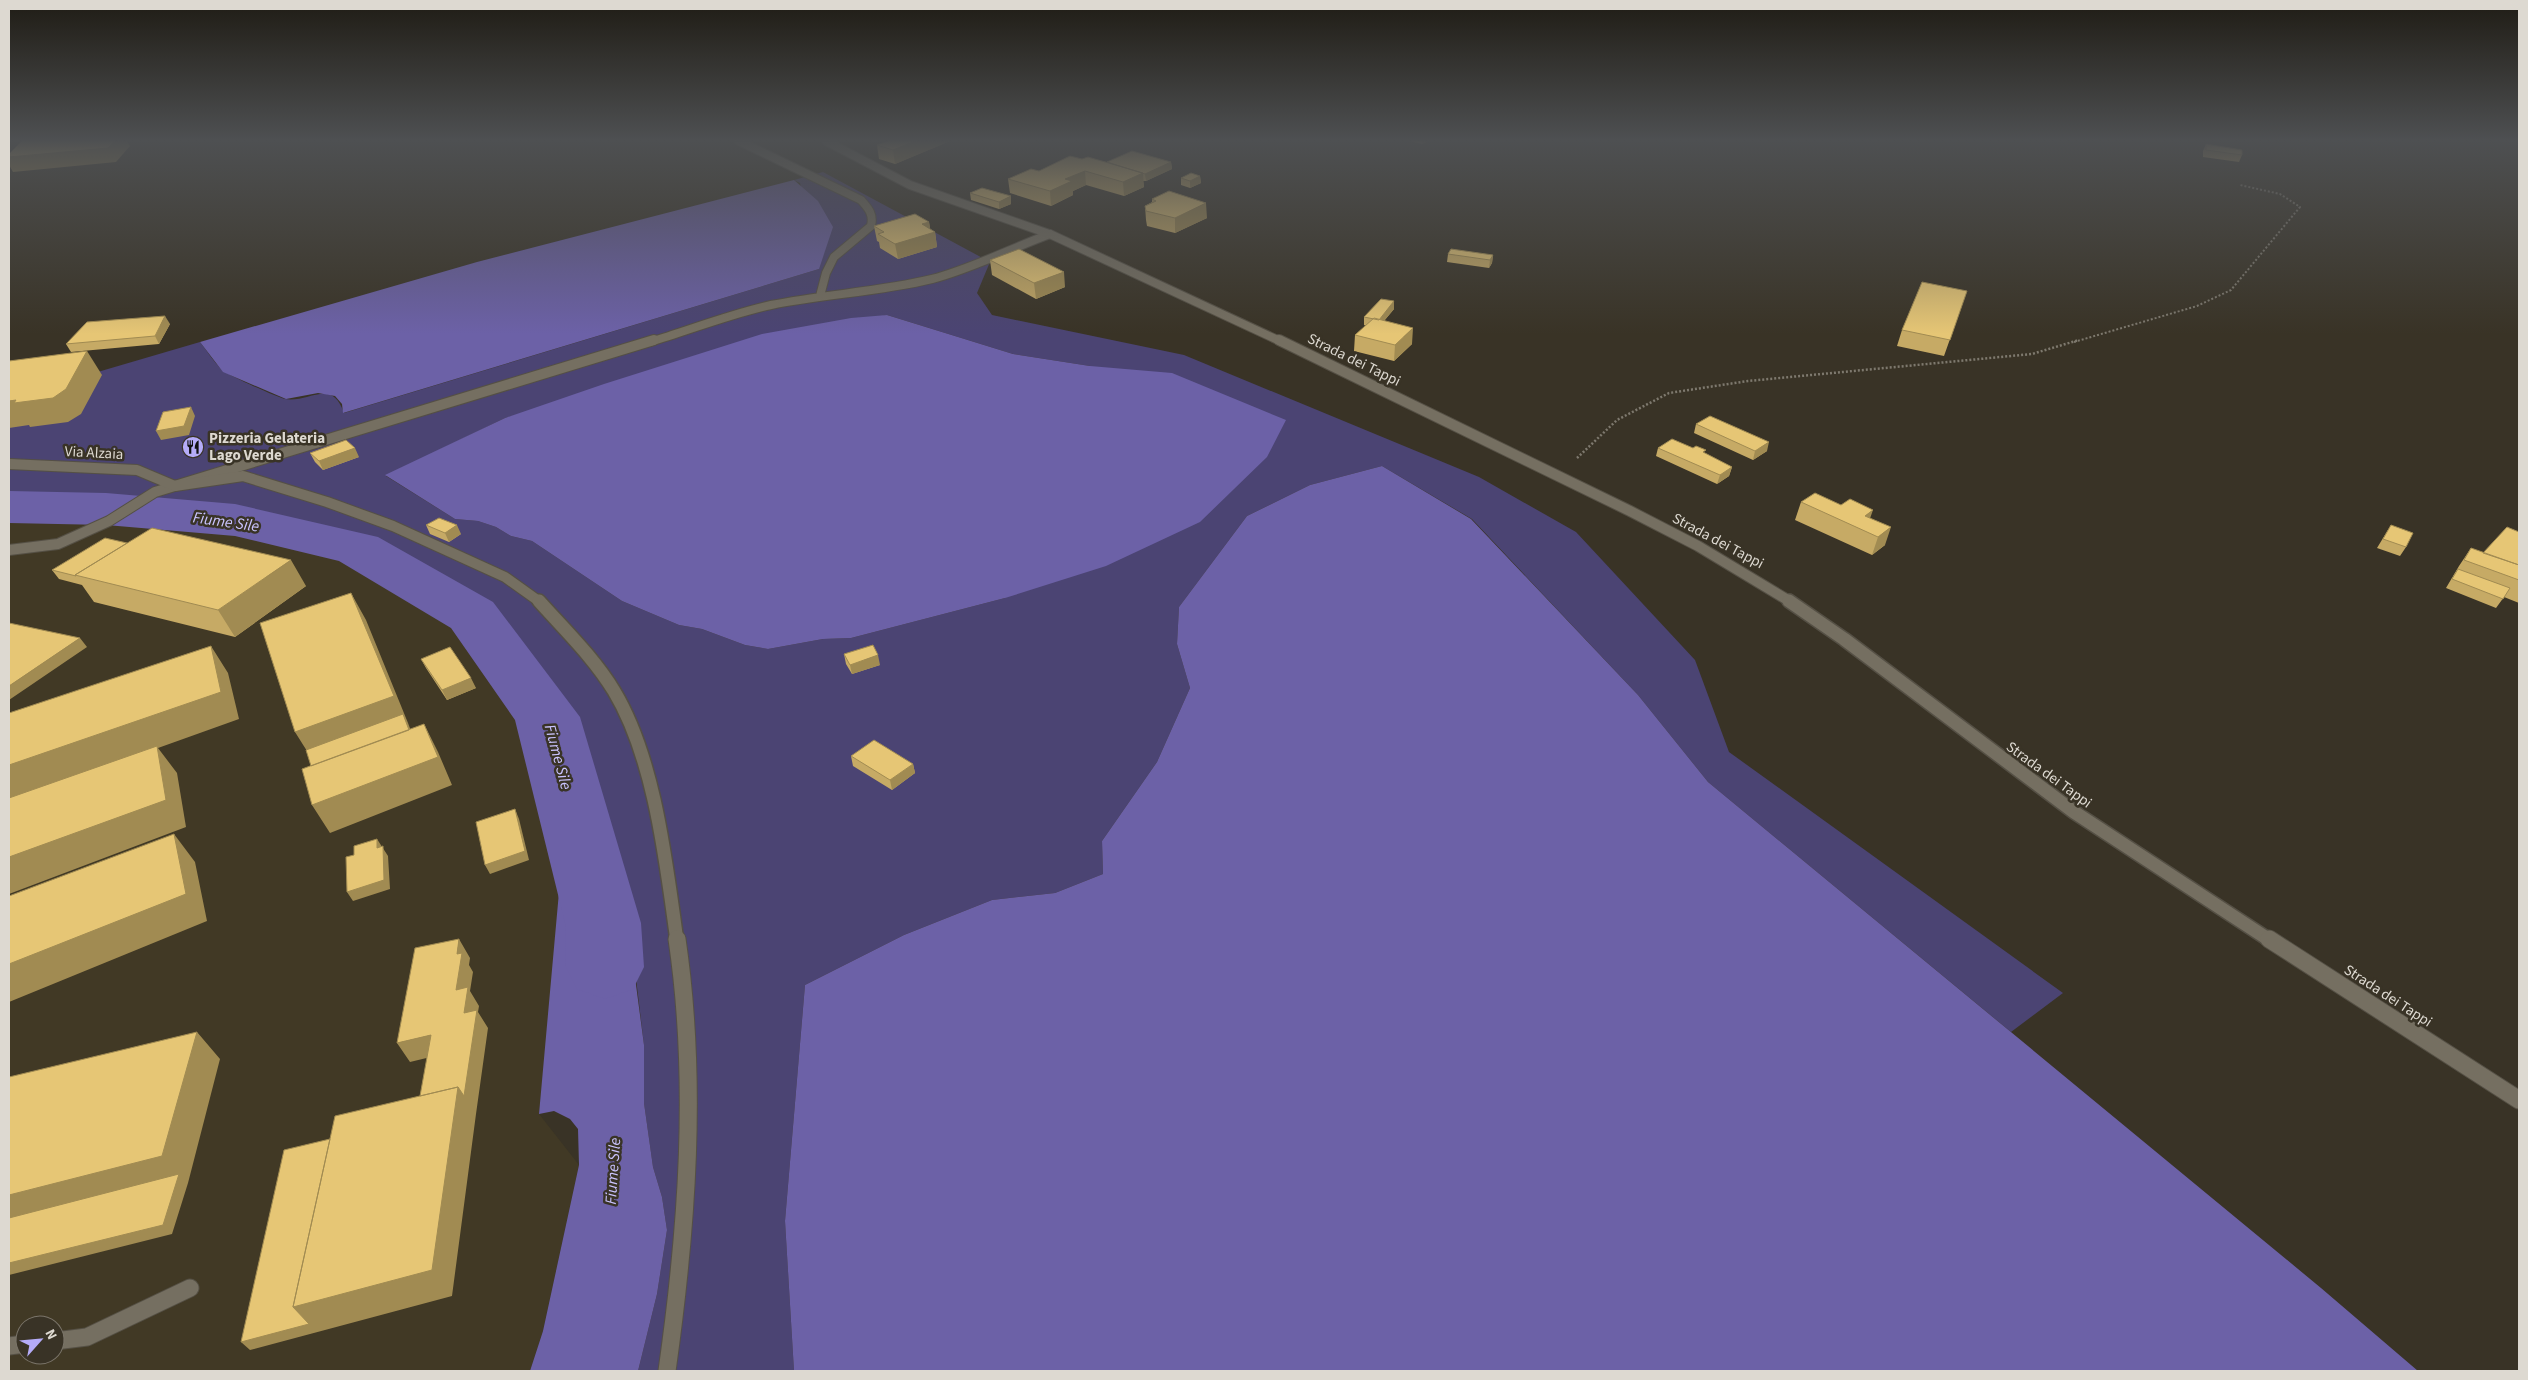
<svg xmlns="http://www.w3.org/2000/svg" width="2528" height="1380" font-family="'Source Sans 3',sans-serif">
	<rect width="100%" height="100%" fill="#393326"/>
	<path fill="#413925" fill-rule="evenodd" d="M9,511L115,516L243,528L353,552L398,568L454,598L485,619L532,666L573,729L600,804L607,877L553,976L539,1114L579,1165L543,1331L530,1371H9ZM25,1325H55V1355H25Z"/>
	<path fill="#4b4473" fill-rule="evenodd" d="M823,172L990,262L977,293L992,315L1184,355L1479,477L1576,532L1695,660L1729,752L2063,993L2011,1032L1708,782L1638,695L1472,519L1382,466L1310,485L1247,516L1179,607L1177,644L1190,688L1157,762L1102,841L1103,874L1055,893L992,900L904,935L805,985L785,1221L794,1371H638L657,1294L667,1230L662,1197L653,1167L644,1103V1045L623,870L586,752L535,669L473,606L390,560L261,517L9,499V398L200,342C207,351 214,362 222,370C226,374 278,398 285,399C309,403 332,377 344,413L819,269L800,183L794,180ZM887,315L1013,354L1090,366L1005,598L851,638L823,639L768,649L745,645L702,629L679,625L622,601L532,541L511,536L496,527L478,521L455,519L386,476L505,418Z"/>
	<path fill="#6c61a7" d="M794,180L818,201L833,227L819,269L343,413L342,404L335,396L318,393L286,399L223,372L200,342L477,262Z
		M887,315L1013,354L1090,366L1172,373L1286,420L1267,457L1200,522L1106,566L1005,598L851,638L823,639L768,649L745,645L702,629L679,625L622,601L532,541L511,536L496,527L478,521L455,519L385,475L505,418L604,384L762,334L851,318Z
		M1382,466L1471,519L1638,695L1708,782L2321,1288L2418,1371H794L785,1221L805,985L904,935L992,900L1055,893L1103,874L1102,841L1157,762L1190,688L1177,644L1179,607L1247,516L1310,485Z
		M621,872L644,1045V1103L653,1167L662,1197L667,1230L657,1294L638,1371H530L543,1331L579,1165L578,1129L570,1119L554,1111L539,1114L559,892Z"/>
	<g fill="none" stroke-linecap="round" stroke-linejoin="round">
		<path fill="#6c61a7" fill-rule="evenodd" d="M9,491L106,493L235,504L378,537L493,602L580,717L641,923L644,967L633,989L605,999L577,989L566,967L565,923L515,720L451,628L339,561L235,536L106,525L9,523Z"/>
		<g stroke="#555045" stroke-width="10">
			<path id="service-far2" d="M739,141L861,200C868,208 874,214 871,226L834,257L826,273L820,296
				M650,342C690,330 730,314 771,305C825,294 879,292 932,279C971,269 1012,248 1050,234"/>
		</g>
		<g stroke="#555045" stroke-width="12">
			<path id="service-far1" d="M9,550L58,544L109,521L155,492L654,340"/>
		</g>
		<g stroke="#555045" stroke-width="19">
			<path id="service" d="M55,1341L87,1337L190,1288
				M9,1346L25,1344"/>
		</g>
		<g stroke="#555045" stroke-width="10">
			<path id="minor-far3" d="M826,141L910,185L1052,235L1282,342"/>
		</g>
		<g stroke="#555045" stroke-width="12">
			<path id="minor-far2" d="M1279,340L1630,511L1698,546L1791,602
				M9,464L137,470L175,486L243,476L327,502L393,526L505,577L540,602"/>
		</g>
		<g stroke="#555045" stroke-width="16">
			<path id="minor-far1" d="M539,601C565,630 594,658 614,691C655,759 666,863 677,941
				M1789,601L1844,639L2074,812L2271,941"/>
		</g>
		<g stroke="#555045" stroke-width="19">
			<path id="minor" d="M2269,939L2519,1100
				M667,1371C687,1229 698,1082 677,939"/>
		</g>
		<path stroke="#7e796e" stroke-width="2" stroke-dasharray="2 2" stroke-linecap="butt" d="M2074,342L2197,306L2231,290L2300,207L2280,194L2240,185"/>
		<path stroke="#7e796e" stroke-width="2.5" stroke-dasharray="2 2" stroke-linecap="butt" d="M1577,458L1617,420L1669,393L1748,381L2032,354L2079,340"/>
		<use href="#service-far2" stroke="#756f61" stroke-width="8"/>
		<use href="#service-far1" stroke="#756f61" stroke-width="10"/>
		<use href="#service" stroke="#756f61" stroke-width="17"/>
		<use href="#minor-far3" stroke="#756f61" stroke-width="8"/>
		<use href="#minor-far2" stroke="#756f61" stroke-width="10"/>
		<use href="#minor-far1" stroke="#756f61" stroke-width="13"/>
		<use href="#minor" stroke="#756f61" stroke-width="17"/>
	</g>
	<path fill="#c6aa65" d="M888,141H950L895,164L879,159L877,145Z
		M1410,141H1428L1422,144Z
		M2206,144L2242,155L2239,162L2203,157V151Z
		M1082,159L1107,162H1171L1172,169L1146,181H1143L1144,187L1124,196L1086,185L1073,191V195L1051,206L1010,193L1008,179L1039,171Z
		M1200,176L1201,183L1190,188L1181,185V178Z
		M970,193L1011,204L999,209L971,200Z
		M1152,199L1207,218L1175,233L1147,226L1146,220L1145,206L1152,202Z
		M929,222L930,229L935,232L937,247L898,259L880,248L879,242L877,241L874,226Z
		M1448,254L1493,255L1492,263L1489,268L1447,262Z
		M990,260L1065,287L1036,299L992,275Z
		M1967,291L1944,356L1897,346L1902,330Z
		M1394,301V309L1384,321L1412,344L1394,361L1354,351L1355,335L1366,326L1364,325V317Z
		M170,324L159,344L71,352L66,344Z
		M1696,424L1767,451L1753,460L1694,433Z
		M1658,448L1705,454L1732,467L1729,476L1717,484L1656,456Z
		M310,453L359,457L323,470L315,462Z
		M1801,502L1870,518L1885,545L1872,555L1795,520Z
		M426,525L461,534L449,542L430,534Z
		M2391,525L2406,547L2400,556L2377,548Z
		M2519,532V603L2504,597L2496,608L2446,588L2459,566L2471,548L2483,553Z
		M127,543L306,586L235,637L94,602L82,585L59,579L52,570Z
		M844,654L880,665L852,674L846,664Z
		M421,659L476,688L447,700L426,668Z
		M851,756L913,764L915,773L892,790L853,766Z"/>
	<path fill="#a18b52" d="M115,141H127L130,146L116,162L13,172L9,165V157Z
		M915,141H950L895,164L893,150Z
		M1422,141H1428L1422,144Z
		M1171,162L1172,169L1146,181L1145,174Z
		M1085,171L1086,185L1073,191V195L1051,206L1050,191L1065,179Z
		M1143,173L1144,187L1124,196L1123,182Z
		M1200,176L1201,183L1190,188V181Z
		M1011,196V204L999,209V202Z
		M1206,203L1207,218L1175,233V218Z
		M929,222L931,233L935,232L937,247L898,259L895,244L922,224Z
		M1493,255L1492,263L1489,268L1490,260Z
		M1064,272L1065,287L1036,299L1034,283Z
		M1394,301V309L1378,328V320Z
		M165,316L170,324L159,344L155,336Z
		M1413,328L1412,344L1394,361L1395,345Z
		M87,351L102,375L81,414L68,422L30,427L29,425L9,428V401L16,400Z
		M191,407L195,416L189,435L161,440L156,431Z
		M1769,442L1767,451L1753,460L1755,451Z
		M355,448L359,457L323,470L319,461Z
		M1732,467L1729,476L1717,484L1720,475Z
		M1873,510L1867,527L1865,516Z
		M457,525L461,534L449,542L445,533Z
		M1891,527L1885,545L1872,555L1878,537Z
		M291,560L306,586L235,637L218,610Z
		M351,593L366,620L408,723L421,758L312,759L295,732Z
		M80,638L87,647L9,700V686Z
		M211,646L228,673L239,719L158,748L177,773L186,827L9,894V765Z
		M878,655L880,665L852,674L850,665Z
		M471,678L476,688L447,700L442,690Z
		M424,724L438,752L452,785L330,833L312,805Z
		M913,764L915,773L892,790L890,780Z
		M515,809L519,819L529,860L490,874L485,865Z
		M174,834L195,862L207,921L9,1002V964Z
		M377,839L388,856L390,889L353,901L347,892L377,848Z
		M459,939L470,958L469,965L473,972L470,991L479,1006L478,1012L488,1028L476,1114L452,1296L250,1350L241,1342L293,1307L458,1087L464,1013L456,990L457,954Z
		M197,1032L220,1059L188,1183L172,1234L9,1275V1195Z
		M431,1035L443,1054L410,1062L397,1043Z"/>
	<path fill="#e6c675" stroke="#a18b52" d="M22,141H115L108,148L9,157V154Z
		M888,141H915L893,150L877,145Z
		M2206,144L2242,150V155L2206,150Z
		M1132,151L1171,162L1145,174L1107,162Z
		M1070,156L1082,159L1088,157L1143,173L1123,182L1085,171L1065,179L1072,181L1050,191L1008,179L1031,169L1039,171Z
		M1191,173L1200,176L1190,181L1181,178Z
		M982,188L1011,196L999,202L970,193Z
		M1169,191L1206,203L1175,218L1146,211L1145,206L1156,201L1152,199Z
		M915,214L929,222L922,224L935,232L895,244L878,234L884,232L874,226Z
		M1019,249L1064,272L1034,283L990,260Z
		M1451,249L1493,255L1490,260L1448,254Z
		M1922,282L1967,291L1950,340L1902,330Z
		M1381,299L1394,301L1379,320L1364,317Z
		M165,316L155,336L66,344L87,322Z
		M1374,318L1413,328L1395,345L1355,335Z
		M87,351L66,389L53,398L14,403L16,400L9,401V361Z
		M191,407L184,426L156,431L163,412Z
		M1710,416L1769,442L1755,451L1696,424Z
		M1672,439L1693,448L1696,446L1706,450L1703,452L1732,467L1720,475L1658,448Z
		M346,440L355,448L319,461L310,453Z
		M1815,493L1841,505L1850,499L1873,510L1865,516L1891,527L1878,537L1801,502Z
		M439,518L457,525L445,533L426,525Z
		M2391,525L2413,533L2406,547L2383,539Z
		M2507,527L2519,532V565L2483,553Z
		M152,528L291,560L218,610L75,575Z
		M105,538L127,543L75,575L76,576L52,570Z
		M2471,548L2519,565V580L2464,560Z
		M2458,569L2510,588L2503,599L2452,579Z
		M351,593L394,696L295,732L260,623Z
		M9,623L80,638L9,686Z
		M873,645L878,655L850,665L844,654Z
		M211,646L221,692L9,765V713Z
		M450,647L471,678L442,690L421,659Z
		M403,714L409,730L311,766L306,750Z
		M424,724L438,757L312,805L302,769Z
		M874,740L913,764L890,780L851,756Z
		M157,746L166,800L9,857V798Z
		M515,809L525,851L485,865L476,822Z
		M174,834L186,894L9,964V896Z
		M377,839V848L383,846L384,880L347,892L346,857L354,855V846Z
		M459,939L457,954L462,953L456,990L468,987L464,1013L477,1010L464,1096L458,1087L420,1096L431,1035L397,1043L415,948Z
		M197,1032L162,1156L9,1195V1077Z
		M458,1087L432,1270L293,1307L335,1116Z
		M330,1139L293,1307L309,1324L241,1342L284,1150Z
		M179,1174L163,1225L9,1263V1218Z"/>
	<linearGradient id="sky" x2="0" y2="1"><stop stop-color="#1f1c15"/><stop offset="0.42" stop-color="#4e5052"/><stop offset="1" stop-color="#4e5052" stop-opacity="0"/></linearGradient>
	<rect width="2528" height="334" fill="url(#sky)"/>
	<defs>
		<g id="restaurant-disc" transform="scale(1.125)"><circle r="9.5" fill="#b5acf8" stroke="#393326"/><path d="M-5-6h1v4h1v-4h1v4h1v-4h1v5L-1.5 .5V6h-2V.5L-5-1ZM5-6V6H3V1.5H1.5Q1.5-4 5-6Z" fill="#111"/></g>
	</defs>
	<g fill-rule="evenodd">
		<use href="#restaurant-disc" x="193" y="447"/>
	</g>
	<g text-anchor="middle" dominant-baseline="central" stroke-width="5" stroke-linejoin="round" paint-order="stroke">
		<g font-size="15" fill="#ddd9d1" stroke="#393326">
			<text transform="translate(1354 360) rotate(26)">Strada dei Tappi</text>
			<text transform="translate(94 453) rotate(3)">Via Alzaia</text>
			<text transform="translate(1718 541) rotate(28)">Strada dei Tappi</text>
			<text transform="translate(2049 775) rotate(36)">Strada dei Tappi</text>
			<text transform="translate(2388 996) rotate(33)">Strada dei Tappi</text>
		</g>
		<g font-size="15" font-weight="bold" fill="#ddd9d1" stroke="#393326" text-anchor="start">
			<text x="209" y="438">Pizzeria Gelateria<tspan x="209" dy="17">Lago Verde</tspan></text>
		</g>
		<g font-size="16" font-style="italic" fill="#cac4ff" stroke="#393326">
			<text transform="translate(226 522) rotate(8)">Fiume Sile</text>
			<text transform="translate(558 757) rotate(75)">Fiume Sile</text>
			<text transform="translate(613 1171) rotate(-86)">Fiume Sile</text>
		</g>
	</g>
	<rect width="2528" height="1380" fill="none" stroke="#ddd9d1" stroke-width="20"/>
	<g transform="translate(40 1340) rotate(63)"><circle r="24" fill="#393326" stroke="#7b756a"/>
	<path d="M0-4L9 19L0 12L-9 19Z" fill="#b5acf8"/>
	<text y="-8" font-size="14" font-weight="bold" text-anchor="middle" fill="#ddd9d1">N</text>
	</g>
</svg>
